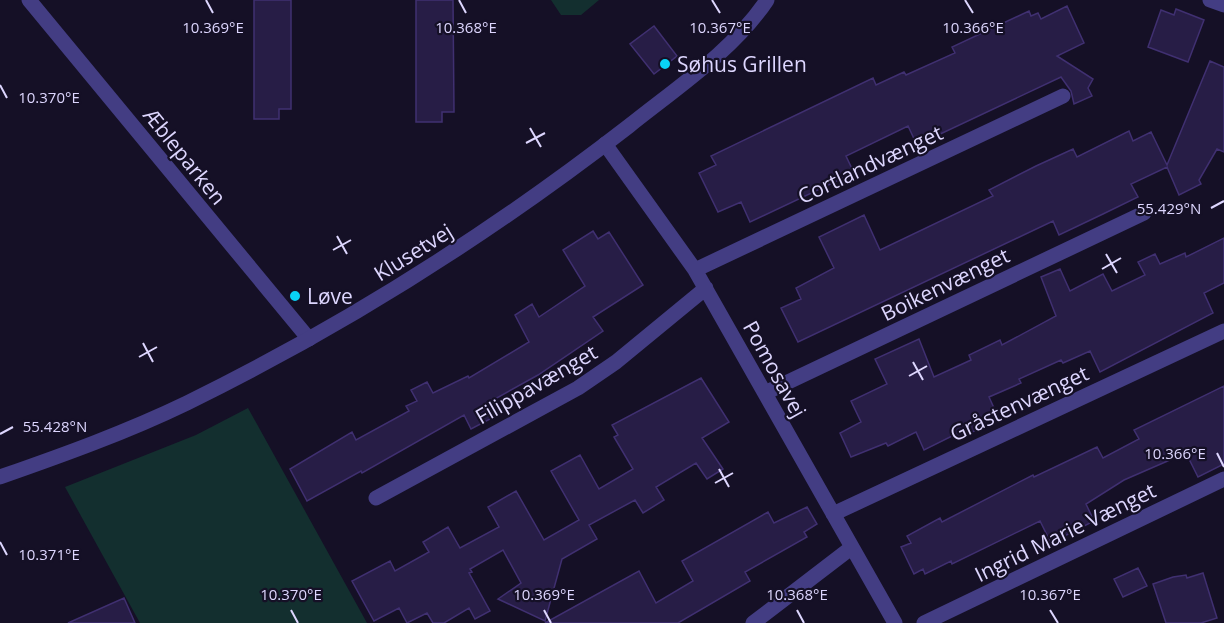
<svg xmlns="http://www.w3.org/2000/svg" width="1224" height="623" font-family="'Open Sans',sans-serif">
	<rect width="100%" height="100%" fill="#151026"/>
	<path fill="#132f2f" d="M551,0H599L581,15H561Z
		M248,408L367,623H140L65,487L196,435Z"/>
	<path fill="#271d46" stroke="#403071" stroke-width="1.5" d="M254,0H291V109H279V119H254Z
		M416,0H453L454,112H442V122H416Z
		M1067,6L1084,43L1057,56L1093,79L1088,88L1092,96L1074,104L1071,91L1061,77L917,145L908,126L846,156L854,173L750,222L741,202L718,212L699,173L716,165L711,156L873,78L876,85L904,72L906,75L955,53L952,47L1029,11L1031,16L1038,13L1041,19Z
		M1176,9L1204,20L1188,62L1148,47L1161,10L1174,15Z
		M654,26L677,56L654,74L630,44Z
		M1210,61L1224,67V152L1217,149L1199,180L1201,184L1179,195L1167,167L1131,184L1138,197L1103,214L1059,235L1053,221L798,342L781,308L801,299L796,288L834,268L819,237L864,215L880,250L993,196L989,190L1036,166L1073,149L1077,157L1129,131L1133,141L1151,132L1167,165Z
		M593,231L598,239L609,232L643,285L593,317L603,331L538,375L484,405L492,418L471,429L464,415L362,473L361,471L307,501L290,469L352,432L356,440L409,411L406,406L417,401L411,390L427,382L433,393L468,376L469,378L529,342L515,315L532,304L539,317L585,286L563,250Z
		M1224,238V283L1204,293L1213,313L1100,372L1090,351L1063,363L1061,360L1019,379L1021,383L989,397L999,419L958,439L956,434L924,450L916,432L888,446L886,443L851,457L840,433L861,422L851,401L887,384L875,359L919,339L934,377L971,360L969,355L1000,340L1002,345L1056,316L1041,277L1060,269L1070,291L1103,274L1112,291L1145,275L1138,262L1155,254L1160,264L1185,253L1186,257Z
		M701,378L729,422L702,438L723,469L707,479L696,463L656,487L664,500L643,513L635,500L589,525L597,539L562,559L545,621L498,599L521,583L503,550L470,569L472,572L469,573L490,611L475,619L469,608L444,623H433L427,613L407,623L399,608L374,621L352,581L390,561L395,571L429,552L423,542L448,527L460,548L499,527L488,507L516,491L544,540L579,520L551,471L580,455L599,489L633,469L614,437L618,435L612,425Z
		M1224,386V464L1198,477L1186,453L1124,480L1086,504L1094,521L1051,543L1040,521L952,564L951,561L925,574L923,569L914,574L901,547L911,543L907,536L940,518L942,522L1033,475L1034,477L1097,447L1103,458L1139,439L1134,430Z
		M807,507L817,524L804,532L807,537L745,572L750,581L678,623H545L639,571L656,603L693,581L682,561L768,512L774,523Z
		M1138,568L1147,586L1123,597L1114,579Z
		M1203,573L1217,618L1201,623H1166L1153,584L1173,577L1186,575L1187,578Z
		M124,598L135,623H68Z"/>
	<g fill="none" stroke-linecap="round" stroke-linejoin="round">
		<path stroke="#433d83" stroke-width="15" d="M29,0L309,339
			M605,144L695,270L895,623
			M695,270L1063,96
			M765,393L1144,213
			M376,498L578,388L616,362L706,288
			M833,514L1224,331
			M753,623L851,548
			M924,623L1224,479"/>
		<path stroke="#433d83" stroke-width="15" d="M1210,0L1224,5
			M0,477C63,455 127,432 187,403C344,326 491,233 629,126C675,89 734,50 767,0"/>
	</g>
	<path fill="none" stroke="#ddd6fe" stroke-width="2" d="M206,0L213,13M459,0L466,13M712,0L720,13M965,0L973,13M0,85L7,98M530,128L541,147M526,143L545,133M1211,208L1224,201M337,236L347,254M333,250L351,240M1106,254L1117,273M1102,269L1121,258M143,343L153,362M139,357L157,347M913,362L923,380M909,376L927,366M0,434L13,427M1217,453L1224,467M719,469L729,487M715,483L733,473M0,542L7,555M291,610L298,623M544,610L551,623M797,610L804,623M1050,610L1058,623"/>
	<g fill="#09d2f6" stroke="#151026" stroke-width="2">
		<circle cx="665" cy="64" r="6"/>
		<circle cx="295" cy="296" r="6"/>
	</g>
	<g text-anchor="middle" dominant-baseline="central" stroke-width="4.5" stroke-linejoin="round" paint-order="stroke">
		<g font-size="21" fill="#ddd6fe" stroke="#151026" text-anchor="start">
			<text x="677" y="64">Søhus Grillen</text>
			<text x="307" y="296">Løve</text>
		</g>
		<g font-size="21" fill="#ddd6fe" stroke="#151026">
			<text transform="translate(185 156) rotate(51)">Æbleparken</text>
			<text transform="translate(870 164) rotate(-25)">Cortlandvænget</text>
			<text transform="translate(413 252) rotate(-32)">Klusetvej</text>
			<text transform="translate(945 284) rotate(-26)">Boikenvænget</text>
			<text transform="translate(775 369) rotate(61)">Pomosavej</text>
			<text transform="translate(536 384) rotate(-30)">Filippavænget</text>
			<text transform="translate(1019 403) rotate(-25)">Gråstenvænget</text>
			<text transform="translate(1065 532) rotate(-26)">Ingrid Marie Vænget</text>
		</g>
	</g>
	<g font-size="15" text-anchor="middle" fill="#ddd6fe" stroke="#151026" stroke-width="4.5" stroke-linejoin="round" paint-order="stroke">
		<text x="213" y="33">10.369°E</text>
		<text x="466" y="33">10.368°E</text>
		<text x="720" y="33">10.367°E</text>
		<text x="973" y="33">10.366°E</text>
		<text x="49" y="103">10.370°E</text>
		<text x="1169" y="214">55.429°N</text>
		<text x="55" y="432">55.428°N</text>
		<text x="1175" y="459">10.366°E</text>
		<text x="49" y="560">10.371°E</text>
		<text x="291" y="600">10.370°E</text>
		<text x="544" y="600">10.369°E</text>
		<text x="797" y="600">10.368°E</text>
		<text x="1050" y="600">10.367°E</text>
	</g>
</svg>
